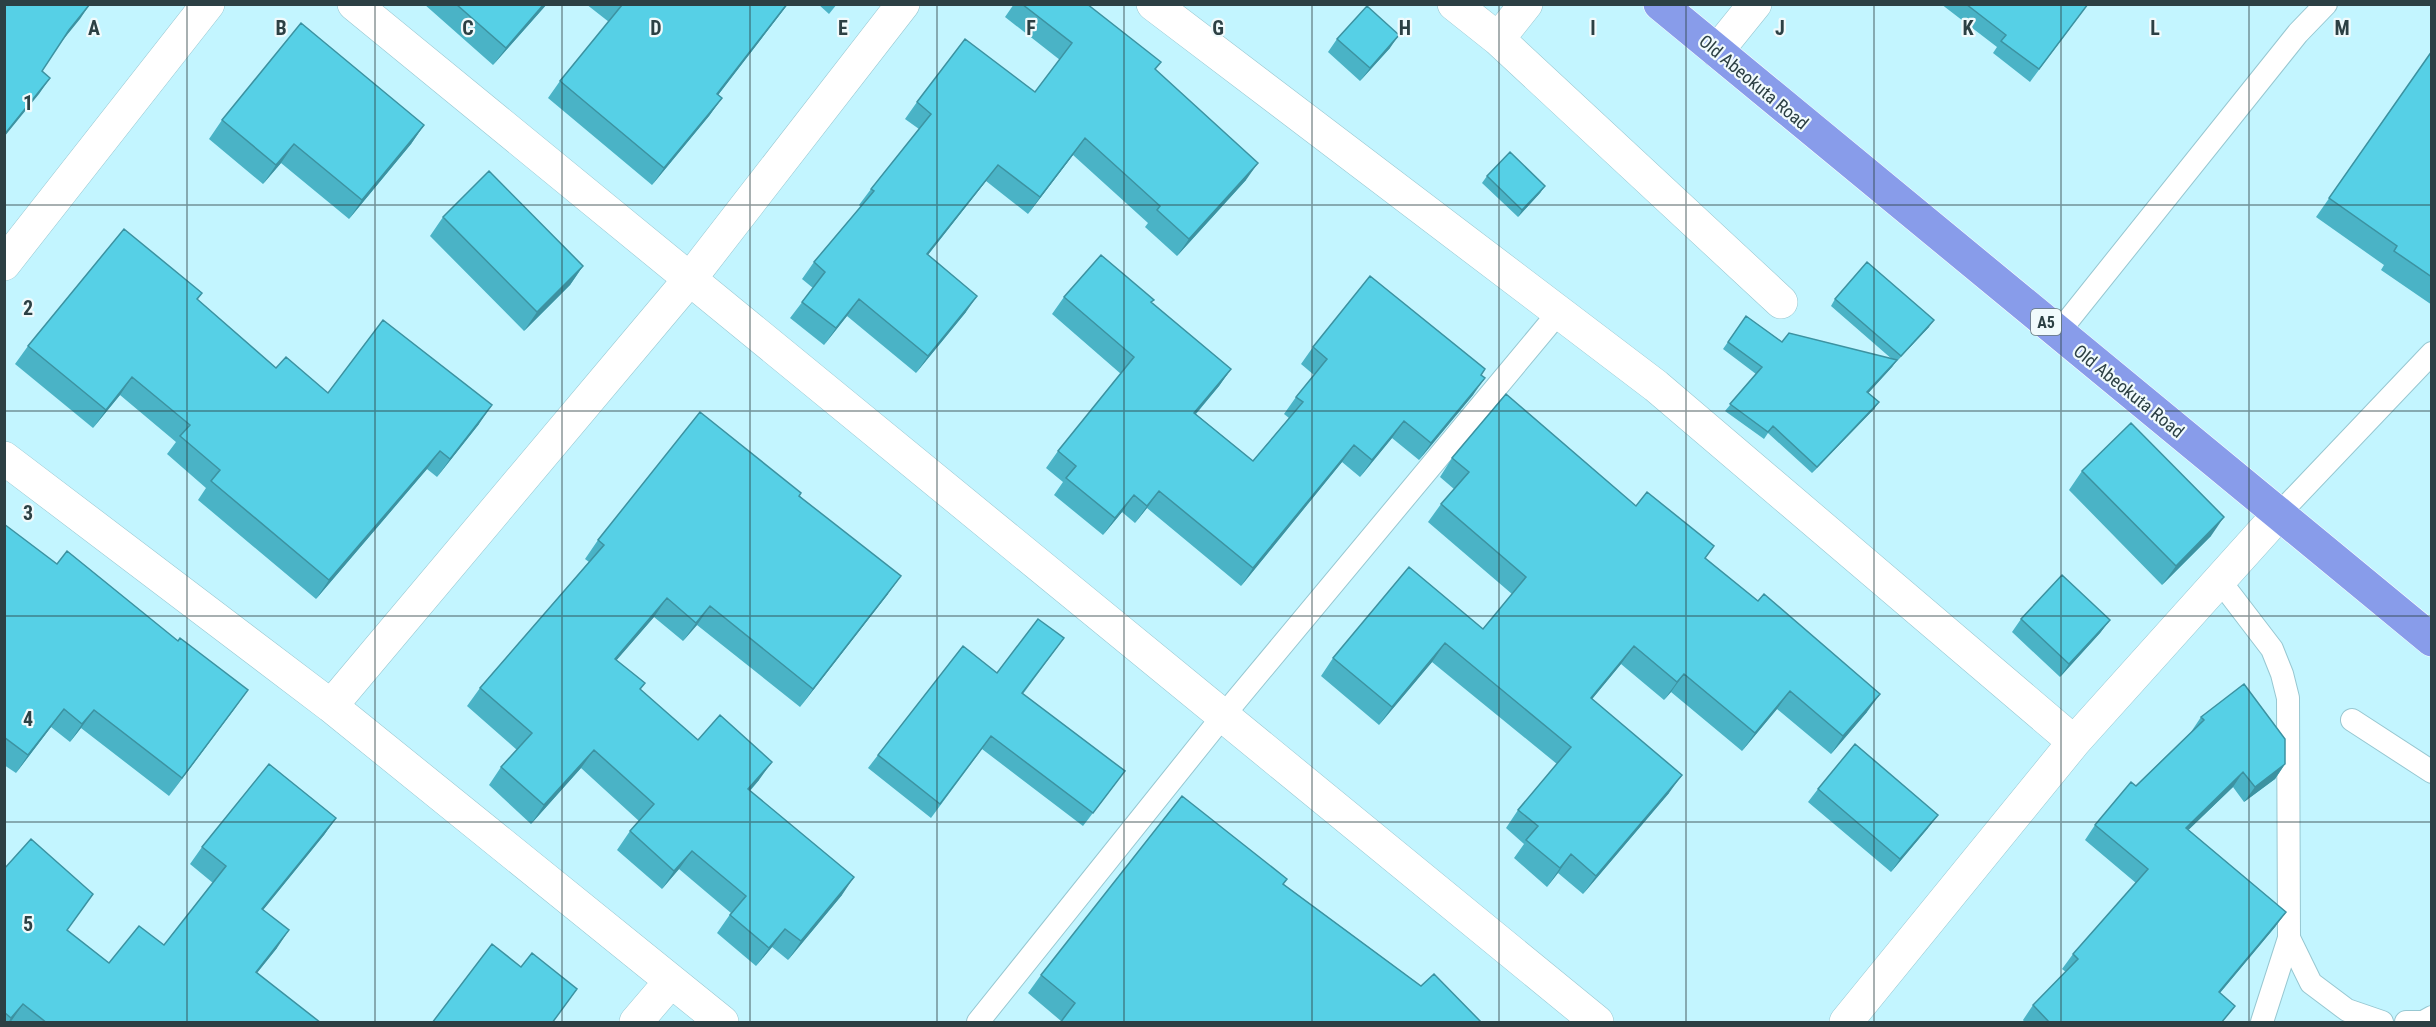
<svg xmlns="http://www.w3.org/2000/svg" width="2436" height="1027" font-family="'Roboto Condensed',sans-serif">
	<rect width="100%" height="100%" fill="#c3f5ff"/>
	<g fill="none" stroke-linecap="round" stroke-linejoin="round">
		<g stroke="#97c7d1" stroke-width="24">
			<path id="service" d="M2058,333L2298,33L2326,4
				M2279,514L2432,353
				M2220,581L2272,649L2282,674L2288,698L2289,938L2311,983L2347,1010L2382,1022
				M2352,720L2432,772
				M978,1022L1223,716L1559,312
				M2262,1022L2289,938
				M2406,1022H2423L2432,1017"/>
		</g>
		<g stroke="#97c7d1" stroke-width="34">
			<path id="minor" d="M354,4L1597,1022
				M1153,4L1656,386L2074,742L1846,1022
				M1454,4L1498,39L1781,302
				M1498,39L1526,4
				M1717,51L1755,4
				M4,264L208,4
				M4,458L331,706L722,1022
				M331,706L689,280L903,4
				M2074,742L2279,514
				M636,1022L671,981"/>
		</g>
		<g stroke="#fff" stroke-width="34">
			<path id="trunk" d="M1660,4L2432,640"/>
		</g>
		<use href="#service" stroke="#fff" stroke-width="22"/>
		<use href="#minor" stroke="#fff" stroke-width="33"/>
		<use href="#trunk" stroke="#889cea" stroke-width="33"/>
	</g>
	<path fill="#4ab3c6" d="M424,4H547L493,65Z
		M586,4H788L718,95L722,98L709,116L652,185L548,98L560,81L609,22Z
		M818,4H837L829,14Z
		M1014,4H1087L1156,70L1246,180L1177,256L1145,227L1148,223L1073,155L1028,214L986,181L928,255L966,312L916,373L847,316L824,345L790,318L813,288L802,279L814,262L861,207L859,205L871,189L919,129L905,119L917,102L1035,92L1060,60L1005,17Z
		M1941,4H2088L2030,82L1993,53L1997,47Z
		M1337,39L1390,48L1360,81L1328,52Z
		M2432,51V305L2381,270L2384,265L2316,217Z
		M222,120L424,125L411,144L349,219L281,163L263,184L209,139Z
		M1487,176L1545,186L1540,193L1518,217L1482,183Z
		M443,217L583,266L570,285L524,331L430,236Z
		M202,293L197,300L276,368L328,393L479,424L437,477L427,469L316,599L198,500L206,488L167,454L176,442L120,395L93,428L15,364L28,346Z
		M1064,297L1151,303L1231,369L1219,386L1196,414L1253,461L1289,418L1284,414L1296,397L1314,375L1301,364L1313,347L1481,375L1473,395L1419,460L1392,438L1360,477L1342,462L1241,586L1147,508L1135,523L1122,512L1103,535L1054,495L1063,482L1046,468L1058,451L1121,374L1052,314Z
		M1835,299L1929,327L1896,362L1892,367L1868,393L1879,402L1874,409L1812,473L1768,433L1764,439L1725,411L1756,374L1723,349L1746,316L1782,342L1893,360L1831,306Z
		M1452,458L1636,506L1705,558L1867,712L1831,754L1777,709L1742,751L1671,692L1664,700L1621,664L1592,699L1669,793L1583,894L1558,873L1547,887L1514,858L1524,844L1506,828L1518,810L1557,764L1432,662L1379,725L1321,676L1333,658L1483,629L1512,594L1428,522L1441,504L1454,489L1440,477Z
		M2082,471L2211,536L2162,585L2069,490Z
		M800,496L888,594L800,707L697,625L683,641L654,617L616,660L645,683L640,690L698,740L759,780L750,791L842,895L788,960L772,947L756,966L717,933L731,913L679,869L662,889L617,850L630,831L639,821L581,768L531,824L489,785L501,767L517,750L467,706L480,688L589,562L585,559L598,540Z
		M4,524L235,708L169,796L81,728L70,742L51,727L16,773L4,765Z
		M2021,619L2110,620L2100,633L2060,677L2012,632Z
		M1064,638L1023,694L1125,771L1083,826L982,749L931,818L868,768L878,755L997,673Z
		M2201,717L2285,764L2275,779L2244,802L2233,787L2188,830L2286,912L2275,927L2220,993L2223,1023H2025L2023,1020L2033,1005L2066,972L2062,969L2073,954L2136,883L2085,840L2095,825L2191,732Z
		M1818,789L1928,828L1891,872L1808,802Z
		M336,818L324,835L263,910L277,948L257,973L321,1023H12L11,1022L10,1023H4V869L93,894L67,930L109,963L164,945L213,883L190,864L202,847Z
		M1283,884L1421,986L1482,1023L1061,1021L1028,993L1041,975Z"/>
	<path fill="#3c92a1" d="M90,4L80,19L58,46L69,30Z
		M544,4H547L493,65L506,48Z
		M787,4H788L705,112L717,94Z
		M1399,35L1390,48L1360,81L1370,68Z
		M50,78L39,94L4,137V135Z
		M722,98L709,116L652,185L664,168Z
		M424,125L411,144L349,219L362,200Z
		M1085,138L1073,155L1028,214L1040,197Z
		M294,144L281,163L263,184L276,165Z
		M1258,163L1246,180L1177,256L1189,239Z
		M998,165L986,181L915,271L927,254Z
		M1545,186L1540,193L1518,217L1522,210Z
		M583,266L570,285L524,331L537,312Z
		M977,296L966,312L916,373L928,356Z
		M859,299L847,316L824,345L836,328Z
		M1934,320L1929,327L1896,362L1901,356Z
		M1897,360L1892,367L1863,399L1867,392Z
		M1231,369L1219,386L1182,430L1194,413Z
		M132,377L120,395L93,428L106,410Z
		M1485,378L1473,395L1419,460L1431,443Z
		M1879,402L1874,409L1812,473L1817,467Z
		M492,405L479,424L437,477L450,459Z
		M1404,421L1392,438L1360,477L1372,460Z
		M1354,445L1342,462L1241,586L1253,568Z
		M440,451L427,469L316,599L329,580Z
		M1159,491L1147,508L1135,523L1147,506Z
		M1134,495L1122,512L1103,535L1115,518Z
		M2224,517L2211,536L2162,585L2176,566Z
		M901,576L888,594L800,707L813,689Z
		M667,598L654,617L602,677L615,659Z
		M710,606L697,625L683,641L696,623Z
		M2110,620L2100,633L2060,677L2069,664Z
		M1445,643L1432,662L1379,725L1392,707Z
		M1634,646L1621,664L1578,716L1591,698Z
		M1684,674L1671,692L1664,700L1677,682Z
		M248,690L235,708L169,796L182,778Z
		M1790,691L1777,709L1742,751L1755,733Z
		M1880,694L1867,712L1831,754L1843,736Z
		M64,709L51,727L16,773L28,755Z
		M94,710L81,728L70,742L82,724Z
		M594,750L581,768L531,824L544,805Z
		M772,762L759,780L735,807L748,789Z
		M2285,764L2275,779L2244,802L2255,787Z
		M2243,772L2233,787L2175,843L2186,828Z
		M1682,775L1669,793L1583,894L1596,876Z
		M1938,815L1928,828L1891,872L1900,859Z
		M336,818L324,835L250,926L262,909Z
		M692,851L679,869L662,889L674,871Z
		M1571,854L1558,873L1547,887L1560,868Z
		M854,877L842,895L788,960L801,941Z
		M2286,912L2275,927L2208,1007L2219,992Z
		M785,929L772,947L756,966L769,948Z
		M289,930L277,948L244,989L256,972Z
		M23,1004L10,1023H8L11,1018Z"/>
	<path fill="#56d0e6" stroke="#3c92a1" stroke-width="1.5" d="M4,4H90L69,30L42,71L50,78L4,135Z
		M456,4H544L506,48Z
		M621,4H787L717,94L722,98L664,168L560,81L622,5Z
		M1022,4H1087L1161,62L1155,69L1258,163L1189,239L1157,210L1160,206L1085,138L1040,197L998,165L927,254L977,296L928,356L859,299L836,328L802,302L825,272L814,262L874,191L871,189L931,114L917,102L965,39L1035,92L1072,43Z
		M1966,4H2088L2039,69L2001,41L2006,35Z
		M1367,6L1399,35L1370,68L1337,39Z
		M301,23L424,125L362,200L294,144L276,165L222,120Z
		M2432,51V277L2394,251L2397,246L2329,198Z
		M1510,152L1545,186L1522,210L1487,176Z
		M489,171L583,266L537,312L443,217Z
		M124,229L202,293L197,299L276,368L286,357L328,393L383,320L492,405L450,459L440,451L329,580L211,481L220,470L180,436L190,425L132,377L106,410L28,346Z
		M1101,255L1154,300L1151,302L1231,369L1194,413L1253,461L1303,402L1296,397L1327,359L1313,347L1370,276L1485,369L1481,375L1485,378L1431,443L1404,421L1372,460L1354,445L1253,568L1159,491L1147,506L1134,495L1115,518L1066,478L1076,466L1058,451L1134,357L1064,297Z
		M1867,262L1934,320L1901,356L1835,299Z
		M1746,316L1782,342L1789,333L1897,360L1867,392L1879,402L1817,467L1773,426L1768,432L1730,404L1762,367L1728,342Z
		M1506,394L1636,506L1647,492L1714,546L1705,558L1758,601L1764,594L1880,694L1843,736L1790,691L1755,733L1684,674L1677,682L1634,646L1591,698L1682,775L1596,876L1571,854L1560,868L1526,840L1538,826L1518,810L1571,747L1445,643L1392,707L1333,658L1409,567L1483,629L1526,577L1441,504L1469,472L1452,458Z
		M700,412L801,493L799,496L901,576L813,689L710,606L696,623L667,598L615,659L645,683L640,689L698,740L720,715L772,762L748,789L854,877L801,941L785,929L769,948L730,915L746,896L692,851L674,871L630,831L654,804L594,750L544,805L501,767L532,733L480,688L604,545L598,540Z
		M2131,423L2224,517L2176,566L2082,471Z
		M4,524L57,564L67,551L178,641L180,638L248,690L182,778L94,710L82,724L64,709L28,755L4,737Z
		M2062,575L2110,620L2069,664L2021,619Z
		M1038,619L1064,638L1022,693L1125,771L1093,813L991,736L940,804L878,755L963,646L997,673Z
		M2244,684L2285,739V764L2255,787L2243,772L2186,828L2286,912L2219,992L2235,1006L2221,1023H2050L2033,1005L2078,959L2073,954L2148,869L2095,825L2131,782L2136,786L2204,720L2201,717Z
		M1855,744L1938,815L1900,859L1818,789Z
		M269,764L336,818L262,909L289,930L256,972L321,1023H47L23,1004L11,1018L4,1012V869L31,839L93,894L67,930L109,963L139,926L164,945L226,866L202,847Z
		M1182,796L1287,879L1283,884L1421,986L1434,974L1482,1023H1060L1075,1003L1041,975Z
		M492,944L521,967L532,953L577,989L552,1023H432Z"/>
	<path fill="none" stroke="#2c4044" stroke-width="1.5" stroke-opacity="0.55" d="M187,4V1022M375,4V1022M562,4V1022M750,4V1022M937,4V1022M1124,4V1022M1312,4V1022M1499,4V1022M1686,4V1022M1874,4V1022M2061,4V1022M2249,4V1022M4,205H2432M4,411H2432M4,616H2432M4,822H2432"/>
	<g text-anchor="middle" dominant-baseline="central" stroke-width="4.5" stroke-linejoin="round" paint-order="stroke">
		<rect fill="#f0fafc" stroke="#67787b" stroke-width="1.5" x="2031" y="309" width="30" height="26" rx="4.5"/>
		<g font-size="16" font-weight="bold" fill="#2c4044">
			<text x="2046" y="322">A5</text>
		</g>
		<g font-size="18" fill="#2c4044" stroke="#f0fafc">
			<text transform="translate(1754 82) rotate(40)">Old Abeokuta Road</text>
			<text transform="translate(2129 391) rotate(39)">Old Abeokuta Road</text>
		</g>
	</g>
	<g font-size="20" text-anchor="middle" font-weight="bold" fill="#2c4044" stroke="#f0fafc" stroke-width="4.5" stroke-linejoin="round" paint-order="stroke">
		<text x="94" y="35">A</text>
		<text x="281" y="35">B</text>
		<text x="468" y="35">C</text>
		<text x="656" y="35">D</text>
		<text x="843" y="35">E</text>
		<text x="1031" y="35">F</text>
		<text x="1218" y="35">G</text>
		<text x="1405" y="35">H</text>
		<text x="1593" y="35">I</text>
		<text x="1780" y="35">J</text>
		<text x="1968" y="35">K</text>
		<text x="2155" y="35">L</text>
		<text x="2342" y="35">M</text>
		<text x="28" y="110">1</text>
		<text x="28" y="315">2</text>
		<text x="28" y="520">3</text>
		<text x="28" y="726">4</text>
		<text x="28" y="931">5</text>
	</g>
	<rect width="2436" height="1027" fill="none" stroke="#2c4044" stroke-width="12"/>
</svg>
